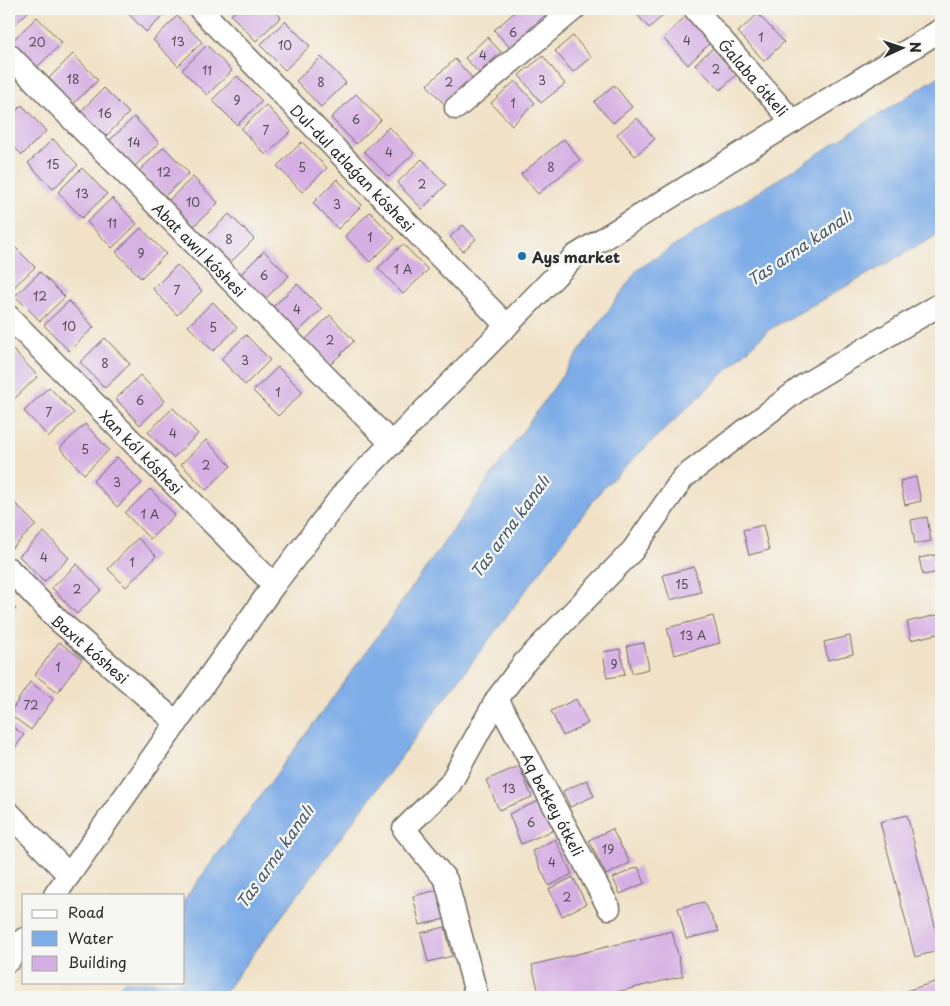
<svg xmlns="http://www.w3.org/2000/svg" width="950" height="1006" font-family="'Playpen Sans',sans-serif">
	<rect width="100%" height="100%" fill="#f6f6f2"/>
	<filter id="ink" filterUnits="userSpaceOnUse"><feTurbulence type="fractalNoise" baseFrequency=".02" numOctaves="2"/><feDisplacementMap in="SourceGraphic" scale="10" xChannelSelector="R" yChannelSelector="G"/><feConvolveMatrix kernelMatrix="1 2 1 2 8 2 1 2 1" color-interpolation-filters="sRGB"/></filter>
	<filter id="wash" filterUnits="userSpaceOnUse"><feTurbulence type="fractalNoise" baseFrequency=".0096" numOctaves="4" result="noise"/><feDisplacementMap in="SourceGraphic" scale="20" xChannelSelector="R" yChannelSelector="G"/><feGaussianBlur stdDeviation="1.12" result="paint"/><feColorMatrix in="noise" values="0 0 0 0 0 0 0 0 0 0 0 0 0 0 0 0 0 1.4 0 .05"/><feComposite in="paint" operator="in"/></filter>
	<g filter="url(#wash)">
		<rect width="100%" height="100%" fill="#f1e2c7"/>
		<path fill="#7dace7" stroke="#546c89" d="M941,75V233L770,329L602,489L221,997H111L123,982H184V900L380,633L637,270Z"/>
		<g id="blocks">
			<path fill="#d5afe3" d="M9,9H27L29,11L9,30Z
				M124,9H171L146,32Z
				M238,9H273L281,17L256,41L231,15Z
				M392,9H402L396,14Z
				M513,9H549L550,11L528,30L531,33L512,50L494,30L514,13L512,10Z
				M632,9H670L649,28Z
				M758,14L784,42L764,61L738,32Z
				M687,15L712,41L688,65L663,38Z
				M177,16L202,42L178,66L153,40Z
				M37,17L62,43L37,67L12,41Z
				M285,21L310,46L285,70L260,45Z
				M573,36L591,57L573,72L555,51Z
				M487,37L501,52L479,73L465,58Z
				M207,45L232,71L207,95L182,70Z
				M713,48L737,74L720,90L695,64Z
				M73,54L98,80L73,104L49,78Z
				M543,56L565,84L541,103L519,75Z
				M321,57L346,83L321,107L296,81Z
				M455,59L472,78L444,104L427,85Z
				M237,76L262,101L237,125L212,100Z
				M515,81L535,103L512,125L491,103Z
				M614,85L632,107L613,123L594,102Z
				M104,88L129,113L105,137L80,112Z
				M356,94L381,120L356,144L331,118Z
				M22,105L46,131L22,155L9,142V118Z
				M266,105L291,131L266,155L241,129Z
				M134,117L159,143L134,167L109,141Z
				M637,118L655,139L635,156L617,134Z
				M389,127L414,153L389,177L364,151Z
				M53,139L78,165L53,189L28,163Z
				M564,139L580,160L538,194L521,174Z
				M302,142L327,168L302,192L277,166Z
				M164,147L189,173L164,197L139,171Z
				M422,159L446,185L422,209L397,183Z
				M82,168L107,194L82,218L58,192Z
				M193,177L218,203L193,227L168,201Z
				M337,179L362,205L338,229L313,203Z
				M112,198L137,224L112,248L87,222Z
				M370,212L395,238L370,262L345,236Z
				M229,214L254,239L229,264L204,238Z
				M463,225L476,239L463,251L450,237Z
				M141,228L166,254L141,278L116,252Z
				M10,242L35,267L10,291L9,290Z
				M403,244L428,270L403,294L378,268Z
				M264,251L289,276L264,300L240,275Z
				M177,265L202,291L177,315L153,289Z
				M40,272L65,297L40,321L15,296Z
				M297,284L322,309L297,333L272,308Z
				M69,301L94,327L69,351L44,325Z
				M213,302L237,328L213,351L188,326Z
				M330,315L354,341L330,365L305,340Z
				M246,335L270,360L245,385L221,359Z
				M105,338L130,364L105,388L80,362Z
				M13,350L38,376L13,400L9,396V355Z
				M278,367L303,392L278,416L253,391Z
				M140,375L165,401L140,425L116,399Z
				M49,387L74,413L49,437L24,411Z
				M173,408L198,434L173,458L148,432Z
				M85,424L109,450L84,474L60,448Z
				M206,440L231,466L206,490L181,464Z
				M117,457L142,483L117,507L93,481Z
				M916,477L921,501L905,505L900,481Z
				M150,489L175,515L150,539L125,513Z
				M11,499L36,525L11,549L9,547V502Z
				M927,517L931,541L915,544L911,520Z
				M763,525L769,550L749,555L743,530Z
				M44,532L69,558L44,582L19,556Z
				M138,538L156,556L126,587L108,569Z
				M935,555L939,572L923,575L919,558Z
				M77,564L101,590L77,614L52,588Z
				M694,567L701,592L670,600L663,575Z
				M9,602L16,609L9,615Z
				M941,614V633L911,640L907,622Z
				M713,616L720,643L674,655L667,628Z
				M850,636L853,654L828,660L824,642Z
				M59,642L82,659L58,692L35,675Z
				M644,643L649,669L632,673L627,646Z
				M620,649L625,675L607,678L603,652Z
				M30,682L53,699L31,730L9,714Z
				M576,699L588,723L563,736L551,711Z
				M9,724L24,735L9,757Z
				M519,766L532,797L499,810L486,780Z
				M587,780L594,796L570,807L563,791Z
				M541,800L554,830L521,844L509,814Z
				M907,815L941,950L915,957L880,822Z
				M612,829L630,863L606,875L589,840Z
				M555,839L572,874L549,886L532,851Z
				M638,867L645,883L620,894L613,878Z
				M573,877L586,904L562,916L549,889Z
				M438,890L445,919L420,925L413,896Z
				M704,902L719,931L686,939L678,908Z
				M445,927L452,956L428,962L421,933Z
				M672,931L683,976L596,997H540L532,965Z
				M941,980V997H887Z"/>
		</g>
	</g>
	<g filter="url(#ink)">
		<use href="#blocks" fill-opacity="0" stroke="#706b62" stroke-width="1"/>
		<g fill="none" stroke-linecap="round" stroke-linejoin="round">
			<g stroke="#706b62" stroke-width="25">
				<g id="minor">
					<path id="s1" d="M200,9L507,326"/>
					<path id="s2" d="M695,9L793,122"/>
					<path id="s3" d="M9,55L392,444"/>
					<path d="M456,108L574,9"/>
					<path id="s4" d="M9,317L274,585"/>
					<path id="s5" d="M9,569L58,620L177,723"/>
					<path id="s6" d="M497,699L609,908"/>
					<path d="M9,813L69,875"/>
					<path d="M55,895L274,585L346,490L575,256L941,30"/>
					<path d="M9,960L24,939"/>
					<path d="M477,997L446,880L404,829L450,784L497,699L524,663L633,550L683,478L806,384L941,304"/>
				</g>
			</g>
			<use href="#minor" stroke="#fff" stroke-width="22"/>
		</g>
	</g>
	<circle fill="#1f6fb2" stroke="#f6f6f2" stroke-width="2" cx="522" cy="256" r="5"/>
	<g text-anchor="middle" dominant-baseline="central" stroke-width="4.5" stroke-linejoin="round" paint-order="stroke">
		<g font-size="12" fill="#564c59">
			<text x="513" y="32">6</text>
			<text x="761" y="37">1</text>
			<text x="687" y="40">4</text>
			<text x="178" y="41">13</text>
			<text x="37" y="42">20</text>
			<text x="285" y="45">10</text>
			<text x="483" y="55">4</text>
			<text x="716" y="69">2</text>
			<text x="207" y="70">11</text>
			<text x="73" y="79">18</text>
			<text x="542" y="80">3</text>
			<text x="321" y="82">8</text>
			<text x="449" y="82">2</text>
			<text x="237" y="100">9</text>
			<text x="513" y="103">1</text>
			<text x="105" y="113">16</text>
			<text x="356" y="119">6</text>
			<text x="266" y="130">7</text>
			<text x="134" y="142">14</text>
			<text x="389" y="152">4</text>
			<text x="53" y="164">15</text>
			<text x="302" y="167">5</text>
			<text x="551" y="167">8</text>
			<text x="164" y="172">12</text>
			<text x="422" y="184">2</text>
			<text x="82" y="193">13</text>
			<text x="193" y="202">10</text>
			<text x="337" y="204">3</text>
			<text x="112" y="223">11</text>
			<text x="370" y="237">1</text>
			<text x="229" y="239">8</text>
			<text x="141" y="253">9</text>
			<text x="403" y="269">1 А</text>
			<text x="264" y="275">6</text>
			<text x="177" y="290">7</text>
			<text x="40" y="296">12</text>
			<text x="297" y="309">4</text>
			<text x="69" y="326">10</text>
			<text x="213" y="327">5</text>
			<text x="330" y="340">2</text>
			<text x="245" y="360">3</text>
			<text x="105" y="363">8</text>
			<text x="278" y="392">1</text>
			<text x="140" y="400">6</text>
			<text x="49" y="412">7</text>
			<text x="173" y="433">4</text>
			<text x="85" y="449">5</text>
			<text x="206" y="465">2</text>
			<text x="117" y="482">3</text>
			<text x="150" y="514">1 А</text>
			<text x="44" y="557">4</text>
			<text x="132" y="562">1</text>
			<text x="682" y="584">15</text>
			<text x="77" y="589">2</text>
			<text x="693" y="635">13 А</text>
			<text x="614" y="664">9</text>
			<text x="58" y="667">1</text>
			<text x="31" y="705">72</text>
			<text x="509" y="788">13</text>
			<text x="531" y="822">6</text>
			<text x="608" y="849">19</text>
			<text x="552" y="862">4</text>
			<text x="567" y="897">2</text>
		</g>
		<g font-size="15" fill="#2b2b2b" stroke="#f6f6f2">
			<text stroke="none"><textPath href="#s2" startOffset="90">Ǵalaba ótkeli</textPath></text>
			<text stroke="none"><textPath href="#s1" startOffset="220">Dul-dul atlaǵan kóshesi</textPath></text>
			<text stroke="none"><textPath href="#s3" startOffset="272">Abat awıl kóshesi</textPath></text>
			<text stroke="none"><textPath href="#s4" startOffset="189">Xan kól kóshesi</textPath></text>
			<text stroke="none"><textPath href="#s5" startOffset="114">Baxıt kóshesi</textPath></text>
			<text stroke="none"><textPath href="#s6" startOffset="119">Aq betkey ótkeli</textPath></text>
		</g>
		<g font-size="15" font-weight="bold" fill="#2b2b2b" stroke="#f6f6f2" text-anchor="start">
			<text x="532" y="256">Ays market</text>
		</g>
		<g font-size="16" font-style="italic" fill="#48586d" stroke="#f6f6f2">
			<text transform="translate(799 247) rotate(-34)">Tas arna kanalı</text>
			<text transform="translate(509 526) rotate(-54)">Tas arna kanalı</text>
			<text transform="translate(274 856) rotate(-55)">Tas arna kanalı</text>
		</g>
	</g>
	<rect width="950" height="1006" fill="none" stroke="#f6f6f2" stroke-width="30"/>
	<rect x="22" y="894" width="162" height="90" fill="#f6f6f2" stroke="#a5a5a2"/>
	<rect x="32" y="910" width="25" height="8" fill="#ffffff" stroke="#a5a5a2"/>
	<text x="68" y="918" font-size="15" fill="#2b2b2b">Road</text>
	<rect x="32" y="931" width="25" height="15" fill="#7dace7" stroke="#a5a5a2"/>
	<text x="68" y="944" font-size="15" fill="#2b2b2b">Water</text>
	<rect x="32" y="956" width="25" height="15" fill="#d5afe3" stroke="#a5a5a2"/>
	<text x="68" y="968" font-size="15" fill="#2b2b2b">Building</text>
	<g transform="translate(902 48) rotate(87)" stroke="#f6f6f2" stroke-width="4" paint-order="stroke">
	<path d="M0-4L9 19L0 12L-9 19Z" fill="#2b2b2b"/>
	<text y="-8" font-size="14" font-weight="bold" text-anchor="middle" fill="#2b2b2b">N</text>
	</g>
</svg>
